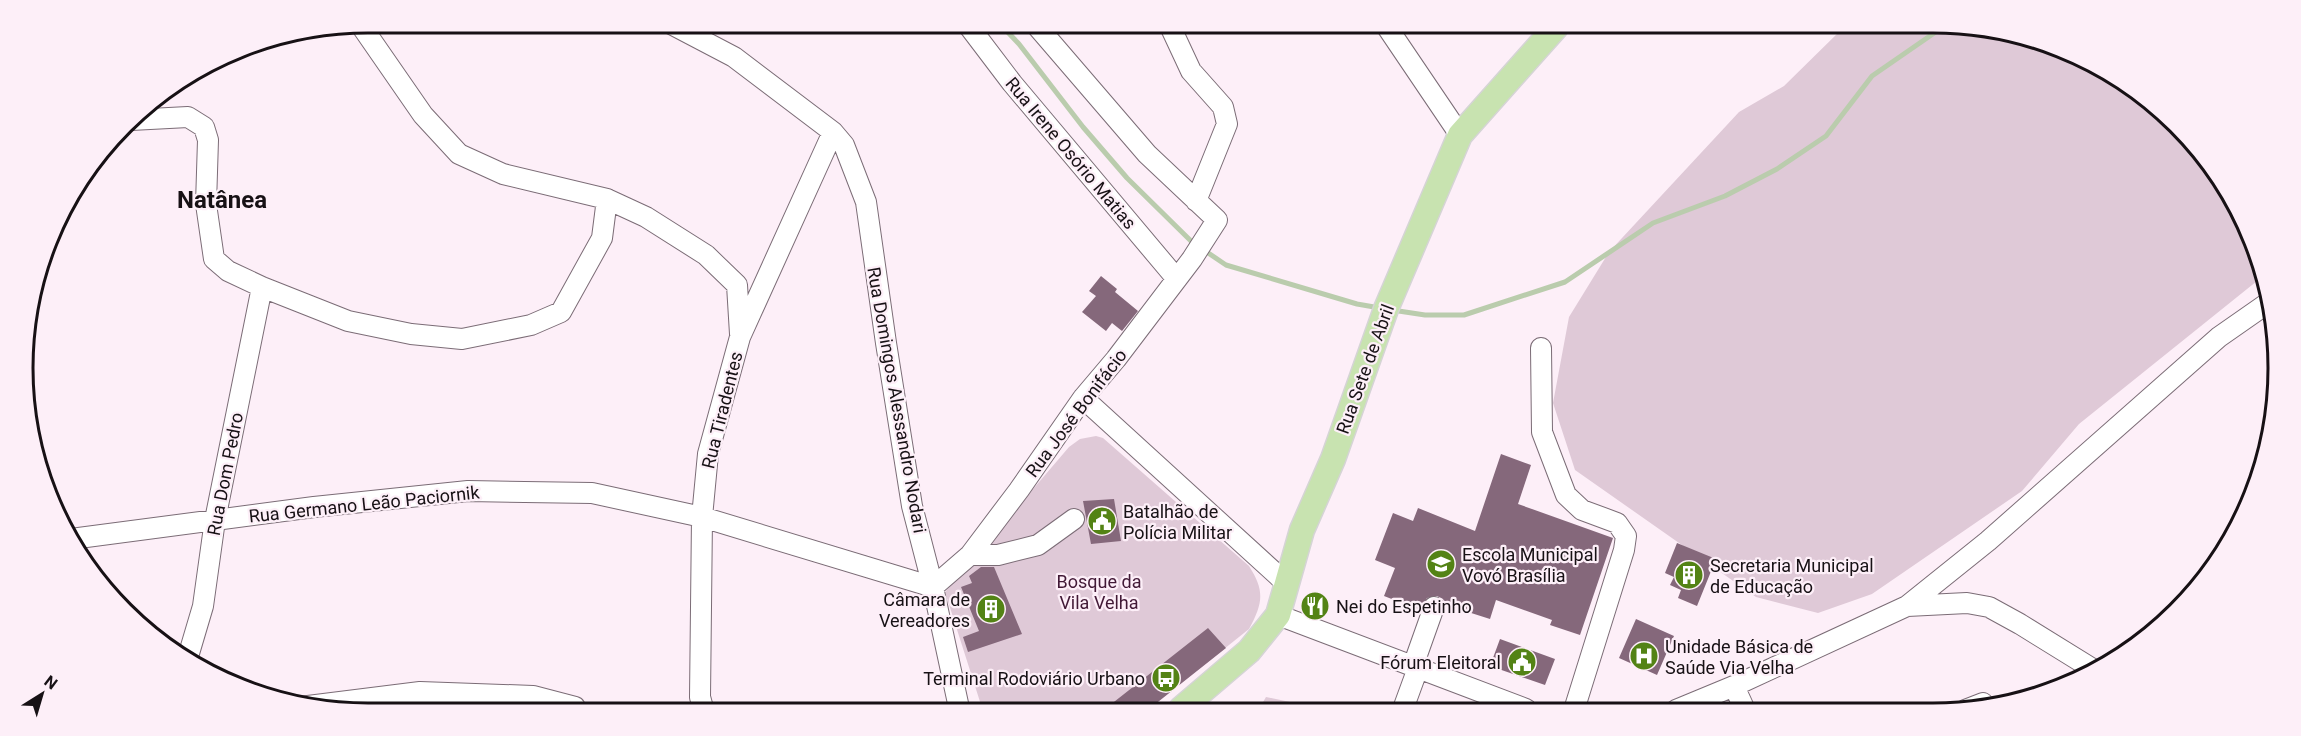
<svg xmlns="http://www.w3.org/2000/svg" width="2301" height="736" font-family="Roboto,sans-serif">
	<rect width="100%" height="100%" fill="#fdeff8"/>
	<path fill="#dfc9d7" d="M1842,29H2001L2125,81L2220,176L2262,277L2079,424L2022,491L1872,594L1818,613L1756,597L1575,470L1553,403L1569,317L1609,252L1739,112L1784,86Z
		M1096,436L1103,438L1249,566C1265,591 1263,603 1249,629L1149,709L982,708L945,592L1069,447L1080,439Z
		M1266,697L1323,709H1259Z"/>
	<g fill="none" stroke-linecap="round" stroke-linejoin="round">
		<path stroke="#baccad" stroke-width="5" d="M1001,25L1019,44L1083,127L1127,178L1192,242L1226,265L1357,304L1380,308
			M1392,310L1425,315H1464L1565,282L1653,223L1725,196L1777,169L1826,136L1872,76L1940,29"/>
	</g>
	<path fill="#85687b" d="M1101,276L1117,289L1115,292L1138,311L1122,331L1112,323L1106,331L1082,312L1096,296L1089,291Z
		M1501,454L1531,465L1518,504L1613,538L1580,635L1550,625L1552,620L1496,600L1490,619L1446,605L1443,599L1437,596L1427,598L1420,610L1384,596L1395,568L1375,560L1393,513L1413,521L1418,508L1475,531Z
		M1114,499L1121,541L1091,544L1083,501Z
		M1677,543L1716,559L1697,606L1678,598L1681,590L1670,585L1674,577L1665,573Z
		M981,567H994L1022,634L968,652L963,637L979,631L961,587L972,583L969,576Z
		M1636,619L1674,636L1657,675L1619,658Z
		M1208,628L1226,648L1149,709H1105Z
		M1500,639L1555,659L1545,685L1490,666Z"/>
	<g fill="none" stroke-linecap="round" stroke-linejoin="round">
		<g stroke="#7b6c76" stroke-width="22">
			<path id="minor" d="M360,24L423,115L459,154L503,174L607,199L646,217L706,255L737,285L740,334
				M671,24L734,57L833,132L844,145L866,202L886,343L912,506L933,587L959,708
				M968,25L1012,83L1176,278
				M1170,26L1191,71L1223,107L1227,124L1196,201
				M1387,27L1460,135
				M131,120L188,117L204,127L208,140L206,204L214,259L228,271L262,287L348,321L411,334L462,339L531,325L561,312L602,238L607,199
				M1541,348L1542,432L1566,495L1582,510L1617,523L1626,536L1624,550L1574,710
				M1083,398L1286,583
				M71,539L314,507L468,491L592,493L702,517L933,587
				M970,555H998L1038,545L1074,519
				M933,587L970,555L1019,490L1083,398L1116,359L1192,259L1217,220L1147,154L1036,25
				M1907,606L1967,603L1989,607L2020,624L2096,671
				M1278,615L1526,709
				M187,660L203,606L215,520L262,287
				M1413,666L1434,607
				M1734,686L1745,710
				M300,707L420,692L533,696L575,707
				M703,708L700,697L702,517L708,454L740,337L833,132
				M1403,709L1418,668
				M1676,710L1734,686L1907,606L1988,541L2219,337L2272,300
				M1965,710L1983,703"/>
		</g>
		<g stroke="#d5d4d5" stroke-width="27">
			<path id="major" d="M1181,709L1249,651L1278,615L1302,530L1333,459L1386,309L1460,135L1556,27"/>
		</g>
		<use href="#minor" stroke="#fff" stroke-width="20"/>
		<use href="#major" stroke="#c8e3b0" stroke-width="24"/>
	</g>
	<defs>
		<g id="civic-disc" transform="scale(1.5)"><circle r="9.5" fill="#538315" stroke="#fdeff8"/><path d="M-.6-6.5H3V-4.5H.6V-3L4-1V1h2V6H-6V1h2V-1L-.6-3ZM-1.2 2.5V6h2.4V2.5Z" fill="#fff"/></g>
		<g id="school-disc" transform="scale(1.5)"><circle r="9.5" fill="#538315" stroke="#fdeff8"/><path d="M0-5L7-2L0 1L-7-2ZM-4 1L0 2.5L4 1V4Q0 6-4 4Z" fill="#fff"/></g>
		<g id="building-disc" transform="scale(1.5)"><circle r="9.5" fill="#538315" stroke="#fdeff8"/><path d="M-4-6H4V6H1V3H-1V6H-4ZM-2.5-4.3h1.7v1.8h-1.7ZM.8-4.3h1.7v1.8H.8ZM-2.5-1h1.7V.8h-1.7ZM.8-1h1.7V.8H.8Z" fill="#fff"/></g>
		<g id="restaurant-disc" transform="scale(1.5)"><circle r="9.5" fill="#538315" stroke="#fdeff8"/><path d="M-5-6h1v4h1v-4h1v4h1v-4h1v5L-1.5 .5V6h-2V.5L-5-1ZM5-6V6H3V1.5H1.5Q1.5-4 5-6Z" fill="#fff"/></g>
		<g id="hospital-disc" transform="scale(1.5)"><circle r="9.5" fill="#538315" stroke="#fdeff8"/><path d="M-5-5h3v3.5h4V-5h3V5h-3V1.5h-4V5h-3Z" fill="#fff"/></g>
		<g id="bus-disc" transform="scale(1.5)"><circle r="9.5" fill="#538315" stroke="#fdeff8"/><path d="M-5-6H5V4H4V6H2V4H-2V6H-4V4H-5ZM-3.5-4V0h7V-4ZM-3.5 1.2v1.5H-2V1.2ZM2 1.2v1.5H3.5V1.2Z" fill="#fff"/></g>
	</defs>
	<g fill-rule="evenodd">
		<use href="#civic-disc" x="1102" y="521"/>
		<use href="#school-disc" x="1441" y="564"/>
		<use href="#building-disc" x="1689" y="575"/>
		<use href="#restaurant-disc" x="1315" y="606"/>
		<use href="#building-disc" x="991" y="609"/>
		<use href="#hospital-disc" x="1644" y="656"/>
		<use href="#civic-disc" x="1522" y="662"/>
		<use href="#bus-disc" x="1166" y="678"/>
	</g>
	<g text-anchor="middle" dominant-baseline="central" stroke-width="4.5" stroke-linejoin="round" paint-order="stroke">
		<g font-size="18" fill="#171115" stroke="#fdeff8">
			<text transform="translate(1071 153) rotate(50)">Rua Irene Osório Matias</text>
			<text transform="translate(1365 369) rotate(-70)">Rua Sete de Abril</text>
			<text transform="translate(897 400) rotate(80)">Rua Domingos Alessandro Nodari</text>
			<text transform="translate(722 410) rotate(-76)">Rua Tiradentes</text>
			<text transform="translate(1076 413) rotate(-53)">Rua José Bonifácio</text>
			<text transform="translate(225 474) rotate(-79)">Rua Dom Pedro</text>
			<text transform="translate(364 504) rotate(-6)">Rua Germano Leão Paciornik</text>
		</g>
		<g font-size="18" fill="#171115" stroke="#fdeff8" text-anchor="start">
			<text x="1123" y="511">Batalhão de<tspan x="1123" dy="21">Polícia Militar</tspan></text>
			<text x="1462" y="554">Escola Municipal<tspan x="1462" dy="21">Vovó Brasília</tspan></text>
			<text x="1710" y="565">Secretaria Municipal<tspan x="1710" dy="21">de Educação</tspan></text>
			<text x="970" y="599" text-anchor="end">Câmara de<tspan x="970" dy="21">Vereadores</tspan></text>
			<text x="1336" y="606">Nei do Espetinho</text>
			<text x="1665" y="646">Unidade Básica de<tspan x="1665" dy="21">Saúde Via Velha</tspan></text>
			<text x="1501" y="662" text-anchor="end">Fórum Eleitoral</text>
			<text x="1145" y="678" text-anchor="end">Terminal Rodoviário Urbano</text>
		</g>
		<g font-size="18" fill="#421936" stroke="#fdeff8">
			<text x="1099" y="581">Bosque da<tspan x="1099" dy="21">Vila Velha</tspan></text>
		</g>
		<g font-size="24" font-weight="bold" fill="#171115" stroke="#fdeff8">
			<text x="222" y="200">Natânea</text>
		</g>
	</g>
	<path d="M0 0H2301V736H0ZM368 33H1933A335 335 0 0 1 2268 368V368A335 335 0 0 1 1933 703H368A335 335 0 0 1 33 368V368A335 335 0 0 1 368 33Z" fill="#fdeff8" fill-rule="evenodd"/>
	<path fill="none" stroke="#171115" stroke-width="3" d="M368 33H1933A335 335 0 0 1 2268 368V368A335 335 0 0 1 1933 703H368A335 335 0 0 1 33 368V368A335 335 0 0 1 368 33Z"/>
	<g transform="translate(42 694) rotate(37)" stroke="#fdeff8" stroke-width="4.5" paint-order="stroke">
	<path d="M0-4.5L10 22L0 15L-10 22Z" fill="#171115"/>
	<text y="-9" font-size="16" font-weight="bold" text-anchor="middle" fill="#171115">N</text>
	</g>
</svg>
